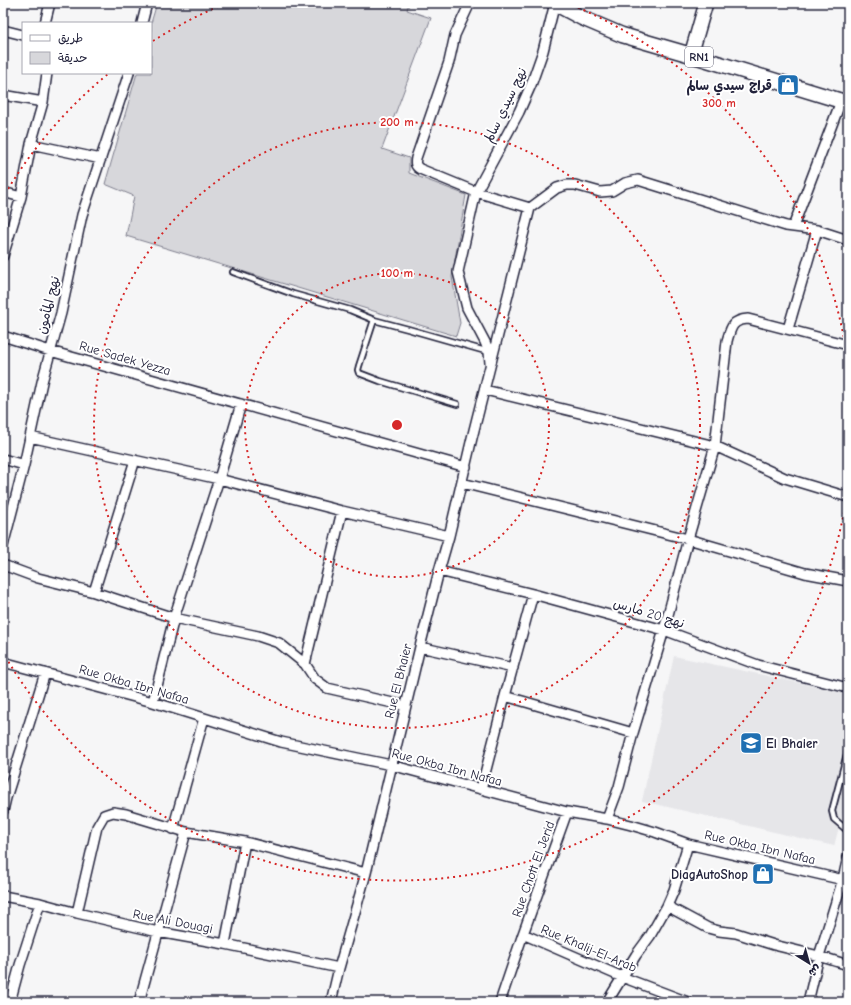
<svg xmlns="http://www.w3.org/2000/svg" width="851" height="1005" font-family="'Comic Neue','Playpen Sans Arabic',sans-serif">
	<rect width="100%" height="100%" fill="#f6f6f7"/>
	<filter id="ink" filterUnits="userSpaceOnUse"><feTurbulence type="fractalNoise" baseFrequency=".025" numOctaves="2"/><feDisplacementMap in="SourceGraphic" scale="8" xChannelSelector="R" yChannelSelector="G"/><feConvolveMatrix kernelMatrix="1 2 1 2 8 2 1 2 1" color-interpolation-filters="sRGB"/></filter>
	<g filter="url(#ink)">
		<path fill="#e6e6e9" d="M674,656L819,687L848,694V793L834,846L642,801Z"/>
		<path fill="#d7d7db" stroke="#7c7c8b" d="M157,3H409L407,10L431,18L382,149L409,158V173L466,195L452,277L460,323L456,336L126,236L134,196L105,184L137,73H151V23Z"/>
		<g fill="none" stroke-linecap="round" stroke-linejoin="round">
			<g stroke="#22223b" stroke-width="8">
				<path id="service" d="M233,272L293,294L350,310L374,320L408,329L489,352
					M374,320L359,366L358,370L359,373L380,381L457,404
					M848,750L832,811L834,819L848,831"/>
			</g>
			<g stroke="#22223b" stroke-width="12">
				<path id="minor" d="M45,23L50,3
					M142,23L147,3
					M3,30L23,35
					M3,95L43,102
					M31,144L101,159
					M3,192L21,197
					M530,208L557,188L567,185H575L600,192L612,191L625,183L638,180L786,226L817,230L848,240
					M793,227L841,101
					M3,256L21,197L31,144L43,102L47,73
					M788,329L817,230
					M3,336L50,351L466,467
					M490,363L489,352L485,342L467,308L458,272L476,192L519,112L531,85L543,51L555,3
					M485,390L715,446L785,478L848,497
					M241,404L219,479L174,618L258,636L279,643L305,664L315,679L327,688L406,706
					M30,437L219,479L342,511L449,536
					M3,459L24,465
					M462,483L688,539L805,573L848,581
					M3,546L24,465L42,382L61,313L82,215L129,73
					M3,565L38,578L94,592L135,460
					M439,571L533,594L664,630L758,665L848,688
					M94,592L174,618L153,702
					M420,647L513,668
					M3,662L153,702L281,742L391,765L567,812L607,819L631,825L655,832L688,844L848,881
					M305,664L342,511
					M505,696L633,733
					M481,789L505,696L533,594
					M3,811L6,798L45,673
					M607,819L619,787L633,733L664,630L688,539L715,446L727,341C731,327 732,320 748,319L848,345
					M173,829L204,718
					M3,896L40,903L77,913L158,932L225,944L339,968
					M667,906L708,928L719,931L736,933L774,945L819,956L848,965
					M77,913L97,827L104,815L113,812L126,814L186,832L245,842L366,873
					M523,934L567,812
					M225,944L245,842
					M10,1002L20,965L40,903
					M139,1002L186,832
					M331,1002L339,968L366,873L420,647L439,571L449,536L472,438L530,208L476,192L420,169C415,166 415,163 416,158L449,62L455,35L470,3
					M500,1002L523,934L622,977L688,1002
					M607,1002L636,955L650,936L667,906L674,890L688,844
					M808,1002L819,956L843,879L848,857"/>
			</g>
			<g stroke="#22223b" stroke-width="16">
				<path id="secondary" d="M691,55L706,3"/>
			</g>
			<g stroke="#22223b" stroke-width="17">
				<path id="primary" d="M554,3L582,18L622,35L691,55L848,103"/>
			</g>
			<use href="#service" stroke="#fff" stroke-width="4.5"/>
			<use href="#minor" stroke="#fff" stroke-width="9"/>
			<use href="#secondary" stroke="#fff" stroke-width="13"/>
			<use href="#primary" stroke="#fff" stroke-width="14"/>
		</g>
	</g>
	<g fill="none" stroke="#d62828" stroke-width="2" stroke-dasharray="2 4">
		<circle cx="397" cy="425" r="152"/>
		<circle cx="397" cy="425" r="303"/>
		<path d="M848 488A455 455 0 0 1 5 656M5 194A455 455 0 0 1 108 74M153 41A455 455 0 0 1 227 3M567 3A455 455 0 0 1 848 362"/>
	</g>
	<defs>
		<g id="shop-square" transform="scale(1.15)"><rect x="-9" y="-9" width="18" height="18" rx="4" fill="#1f6fb2" stroke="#fff"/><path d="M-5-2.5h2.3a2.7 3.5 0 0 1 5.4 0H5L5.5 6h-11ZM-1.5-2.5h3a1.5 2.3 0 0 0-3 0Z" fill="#fff"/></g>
		<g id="school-square" transform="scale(1.15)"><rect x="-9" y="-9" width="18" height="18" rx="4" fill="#1f6fb2" stroke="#fff"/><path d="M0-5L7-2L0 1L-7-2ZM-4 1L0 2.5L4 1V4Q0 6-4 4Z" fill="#fff"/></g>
	</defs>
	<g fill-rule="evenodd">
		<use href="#shop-square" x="788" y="85"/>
		<use href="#school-square" x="751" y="743"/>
		<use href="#shop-square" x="763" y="874"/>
	</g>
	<g text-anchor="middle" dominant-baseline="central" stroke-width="4" stroke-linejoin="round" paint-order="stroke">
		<rect fill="#fff" stroke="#646476" stroke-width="1" x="685" y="47" width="28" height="20" rx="3"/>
		<g font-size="12" font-weight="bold" fill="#22223b">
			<text x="699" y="57">RN1</text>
		</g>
		<g font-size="13" font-weight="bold" fill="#22223b" stroke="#fff" text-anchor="end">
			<text x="772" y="85">قراج سيدي سالم</text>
			<text x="766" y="743" text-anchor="start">El Bhaier</text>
			<text x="748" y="874">DiagAutoShop</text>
		</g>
		<g font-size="13" fill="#22223b" stroke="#fff">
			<text transform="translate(505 105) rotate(-64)">نهج سيدي سالم</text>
			<text transform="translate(48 305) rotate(-76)">نهج المأمون</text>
			<text transform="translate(125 358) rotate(16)">Rue Sadek Yezza</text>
			<text transform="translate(649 613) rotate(17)">نهج 20 مارس</text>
			<text transform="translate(398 681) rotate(-76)">Rue El Bhaier</text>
			<text transform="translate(134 684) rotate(16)">Rue Okba Ibn Nafaa</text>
			<text transform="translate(447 767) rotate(15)">Rue Okba Ibn Nafaa</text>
			<text transform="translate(760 847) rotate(13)">Rue Okba Ibn Nafaa</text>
			<text transform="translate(533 869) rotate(-70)">Rue Chott El Jerid</text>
			<text transform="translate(173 921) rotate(11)">Rue Ali Douagi</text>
			<text transform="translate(589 948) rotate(23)">Rue Khalij-El-Arab</text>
		</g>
	</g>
	<circle cx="397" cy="425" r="6" fill="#d62828" stroke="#fff" stroke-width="2"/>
	<g font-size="12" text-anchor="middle" font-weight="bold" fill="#d62828" stroke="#fff" stroke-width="4" stroke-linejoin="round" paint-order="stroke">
		<text x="719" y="107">300 m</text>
		<text x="397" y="126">200 m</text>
		<text x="397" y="277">100 m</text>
	</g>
	<rect width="851" height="1005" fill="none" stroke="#fff" stroke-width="16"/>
	<rect x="8" y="8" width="835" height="989" fill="none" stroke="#22223b" stroke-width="1.5" filter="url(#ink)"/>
	<rect x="22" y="22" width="130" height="52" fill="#ffffff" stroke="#a7a7b1"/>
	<rect x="30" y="35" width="20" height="6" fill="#ffffff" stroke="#a7a7b1"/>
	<text x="58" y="42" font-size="12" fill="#22223b">طريق</text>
	<rect x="30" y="52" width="20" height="12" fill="#d7d7db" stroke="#a7a7b1"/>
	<text x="58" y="62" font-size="12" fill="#22223b">حديقة</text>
	<g transform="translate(809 963) rotate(143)" stroke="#ffffff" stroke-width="3" paint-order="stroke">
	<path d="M0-3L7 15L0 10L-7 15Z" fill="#22223b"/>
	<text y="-6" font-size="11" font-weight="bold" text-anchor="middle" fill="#22223b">ش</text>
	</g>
</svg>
